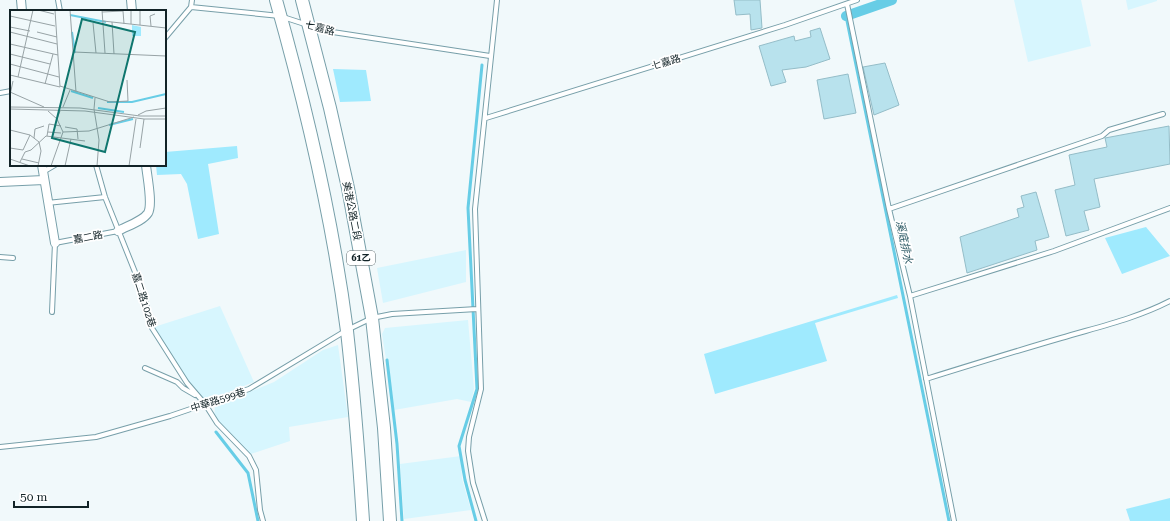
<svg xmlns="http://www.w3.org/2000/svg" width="1170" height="521" font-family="'Roboto Serif','Noto Sans TC',serif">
	<rect width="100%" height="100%" fill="#f1f9fb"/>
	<path fill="#d7f6fe" d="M1014,0H1081L1091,46L1028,62Z
		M1126,0H1157V1L1128,10Z
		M466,250V282L383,303L377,268Z
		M220,306L254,382L206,401L198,397L154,327Z
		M468,320L474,389L471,402L457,399L394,410L382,334L385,328Z
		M338,345L348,417L289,427L290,441L245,456L214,419L215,406L274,382L323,350Z
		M461,456L462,479L471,510L404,519L400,464Z"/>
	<path fill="#9feafe" d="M333,69L366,70L371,101L340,102Z
		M237,146L238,158L208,164L219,234L198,239L187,184L181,174L157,175L156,165H165V152Z
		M1146,227L1170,256L1122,274L1105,238Z
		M897,295L898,298L815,323L827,361L715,394L704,354Z
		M1170,498V521H1130L1126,509Z"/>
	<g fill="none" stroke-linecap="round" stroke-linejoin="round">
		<path stroke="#67cde6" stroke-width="3" d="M846,16L949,521
			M387,360L397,444L402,521
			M216,432L248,473L258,521
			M476,521L465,480L459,446L477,389L468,208L482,65"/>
		<path stroke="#67cde6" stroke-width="10" d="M846,16L892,0"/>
	</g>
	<path fill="#b8e2ed" stroke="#94bdc8" d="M734,0H760L762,28L751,30L750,14L736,15Z
		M820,28L830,59L806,67L782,70L786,82L771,86L759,46L794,36L795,41L811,37L810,31Z
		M885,63L899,105L874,115L863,67Z
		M848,74L856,113L824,119L817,80Z
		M1169,126L1170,164L1094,179L1100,207L1084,211L1089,230L1066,236L1055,190L1075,185L1069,155L1107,147L1105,138Z
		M1036,192L1049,237L1035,241L1037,250L967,273L960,237L1019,217L1017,209L1024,207L1021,196Z"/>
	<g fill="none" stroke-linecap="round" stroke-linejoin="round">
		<g stroke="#779fa9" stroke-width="6">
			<path id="service" d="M58,0L60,11
				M847,4L889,209L910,296L954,521
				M191,7L192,0
				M165,38L191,7L280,16L326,31L490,56
				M0,93L11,91
				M486,118L785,25L857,0
				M96,165L105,197L143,292L152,328L187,383L205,404L217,423L249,456L256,470L260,510L263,521
				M43,172L55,165
				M47,203L105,197
				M889,209L1102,136L1109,130L1163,114
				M0,257L13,258
				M910,296L1054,251L1170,208
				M52,312L55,243L118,231
				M145,368L177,382L183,388L195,395
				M926,379C971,365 1016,351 1061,338C1098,327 1135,319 1170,301
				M0,447L96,437L170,416L249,389L347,330L372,318L392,314L477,309
				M485,521L473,483L468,451L469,437L481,389L475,209L497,0"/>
		</g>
		<g stroke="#779fa9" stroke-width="10">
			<path id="minor" d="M21,0L22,11
				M131,0L132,11
				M42,165L55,243
				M0,182L44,180
				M118,231C127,226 143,221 148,213C153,204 147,176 146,165"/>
		</g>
		<g stroke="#779fa9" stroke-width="14">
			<path id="primary" d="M276,0C306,106 333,222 347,331C354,394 359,458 363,521
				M302,0L330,108L348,188L372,318L384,428L390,521"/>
		</g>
		<use href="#service" stroke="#fff" stroke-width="4"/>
		<use href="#minor" stroke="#fff" stroke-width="8"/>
		<use href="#primary" stroke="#fff" stroke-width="12"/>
	</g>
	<g text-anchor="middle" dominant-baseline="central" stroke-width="3.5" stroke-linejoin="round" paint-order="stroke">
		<rect fill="#fff" stroke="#596568" stroke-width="1" x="347" y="251" width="28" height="14" rx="3"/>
		<g font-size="9" font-weight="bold" fill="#122327">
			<text x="361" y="258">61乙</text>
		</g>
		<g font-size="10" fill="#122327" stroke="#fff">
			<text transform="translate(320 28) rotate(15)">七嘉路</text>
			<text transform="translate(666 62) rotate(-17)">七嘉路</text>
			<text transform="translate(352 211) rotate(79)">美港公路二段</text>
			<text transform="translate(88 237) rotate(-11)">嘉二路</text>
			<text transform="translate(144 300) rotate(72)">嘉二路102巷</text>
			<text transform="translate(218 400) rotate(-18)">中華路599巷</text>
		</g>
		<g font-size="11" font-style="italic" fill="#2c5964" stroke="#fff">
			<text transform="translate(904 242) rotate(78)">溪底排水</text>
		</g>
	</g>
	<g transform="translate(10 10)">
		<rect width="156" height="156" fill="#f1f9fb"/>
		<path d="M122,15L131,17V26H122Z" fill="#9feafe"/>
		<path fill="none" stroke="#67cde6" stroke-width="2" d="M60,5L96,12M62,22L65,43M61,81L83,88M97,92H122L156,84M88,98L114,102M99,115L123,109"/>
		<path fill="none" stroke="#98a3a6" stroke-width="1" d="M28,0L44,4M60,0L66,82M92,0L95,43M121,0V14M113,1L114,14M92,2L113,1M0,6L45,16M93,11L156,18M102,12L104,44M83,13L86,43M130,15V0M141,16L140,6L145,4M0,17L20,21M0,22L47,34M27,22L47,27M0,34L48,45M64,42L156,46M0,44L40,54M0,54L49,67M0,65L50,77L45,0M8,67L23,0M35,74L43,44M50,76L100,92L118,91L117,70M0,82L34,97M0,85L3,71M85,88L84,99L89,130L87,156M0,97L70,98L130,106H156M53,97L60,80M0,99L75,101L134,109H156M38,101L47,109M128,105L136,101L156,98M55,117L67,119L68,129M0,120L20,125L29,132L31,141L28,156M38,122L51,123M53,122L79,121L124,107M37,126L39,114L51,116M24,128L25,119L34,116M0,138L13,140M130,138L134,109M13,140L20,125M0,149L20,156M12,149L29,153M10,152L15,142L21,140L36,126L75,131M41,156L53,122L47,109L50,101M55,156L61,129M119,156L126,109"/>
		<path fill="#0f766e" fill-opacity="0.15" stroke="#0f766e" stroke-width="2" d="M72,9L125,22L95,142L42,128Z"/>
		<rect width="156" height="156" fill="none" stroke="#122327" stroke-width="2"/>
	</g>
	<path d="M14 501v6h74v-6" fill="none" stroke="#122327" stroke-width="2"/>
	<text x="20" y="501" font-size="12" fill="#122327" stroke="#ffffff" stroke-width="3" paint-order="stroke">50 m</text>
</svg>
